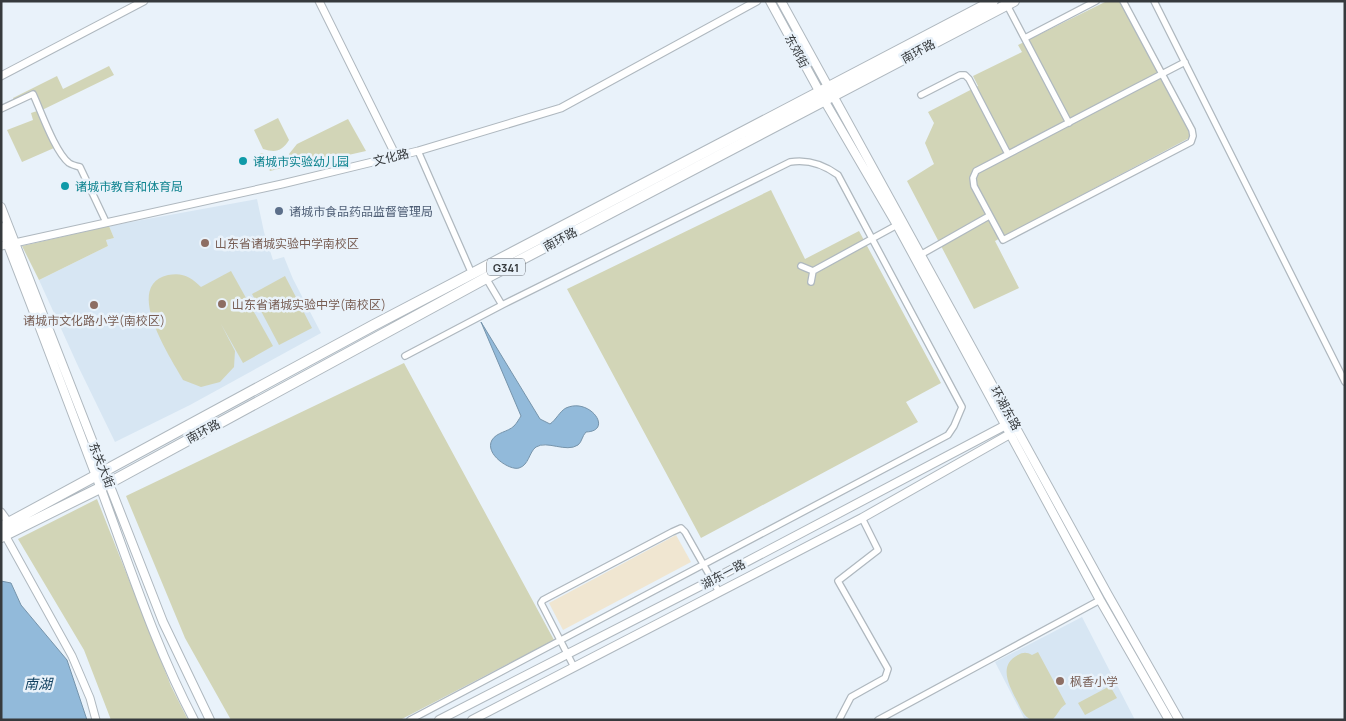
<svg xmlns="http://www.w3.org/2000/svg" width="1346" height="721" font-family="Manrope,'Noto Sans SC',sans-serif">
	<rect width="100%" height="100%" fill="#e9f2fa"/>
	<path fill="#f0e6d1" d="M676,535L691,562L563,630L549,603Z"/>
	<path fill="#d7e6f3" d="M257,199L264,232L273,260L284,257L293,279L321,333L190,405L115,442L78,366L39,280L108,246L106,240L114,238L109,226Z
		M1082,617L1135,720H1025L995,662Z"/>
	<path fill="#d2d5b7" d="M1107,1H1123L1193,136L995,241L1019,288L974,309L907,181L934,164L925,143L934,123L928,112L978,86L973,76L1022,52L1018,45Z
		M109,66L114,75L40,111L33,95L15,103L13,98L57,76L63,89Z
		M37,111L54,148L22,162L7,130L33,120L31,113Z
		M278,118L289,140C282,151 276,153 263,149L254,130Z
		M348,119L366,151L295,167L289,154L297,144Z
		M260,153L282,158L286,167L270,171Z
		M771,190L805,259L859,231L941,383L906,402L918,422L701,538L567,289Z
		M109,226L114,238L106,240L108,246L39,280L22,246Z
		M231,271L273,346L243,363L221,324L235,351L234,367L220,382L201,387L183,380C171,358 122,286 168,275C183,272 191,277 201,287Z
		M285,276L312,328L279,345L252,294Z
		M404,363L554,640L400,720H231L185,638L126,496Z
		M97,499L171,686L188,720H111L84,650L18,539Z
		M1038,652L1066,704C1059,708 1058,715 1052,720C1046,720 1038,721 1032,720C1023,717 1020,706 1016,699C1009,685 998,665 1018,655C1023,652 1027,652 1032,655Z
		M1110,686L1117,698L1085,715L1078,703Z"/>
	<path fill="#92bada" stroke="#7694ab" d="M481,322L540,419L550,424C556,420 560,411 566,408C590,397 614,431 586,432C582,436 582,442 578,445C566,453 547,440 536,447C529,452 529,465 519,468C510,471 484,454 492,440C497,432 508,432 514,426C517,423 519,419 521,416Z
		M1,581L11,583L21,605L67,660L87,720H1Z"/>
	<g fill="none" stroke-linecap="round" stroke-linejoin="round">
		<g stroke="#afb8bf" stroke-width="8">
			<path id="minor" d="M1123,1L1192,130L1193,136L1191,142L1003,240L974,186L973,178L976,171C1045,135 1115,98 1185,62
				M1154,1L1345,382
				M1007,5L1069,123
				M1025,38L1096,1
				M921,95L960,75H965L969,79L1008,154
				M1,109L33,94C41,111 55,152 69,163C72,165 76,166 80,167L106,222
				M418,151L472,274
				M922,254L989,216
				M801,266L813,271L897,225
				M486,278L502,305
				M811,282L813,271
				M405,356L502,305L790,162C808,159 823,164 838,175L962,407L954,426L948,435L410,720
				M574,667L541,603L543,600L672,532L681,528L685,532L719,592
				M839,720L851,697L885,678L888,669L838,581L878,550L862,518
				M878,720L1100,600"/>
		</g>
		<g stroke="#afb8bf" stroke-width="9">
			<path id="tertiary" d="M319,1L396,156
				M1,76L144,1
				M1,246L282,184L418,151L561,108L757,1
				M1,512L9,523
				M5,535L72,656L90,698L96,720"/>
		</g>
		<g stroke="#afb8bf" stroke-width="10">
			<path id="secondary" d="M770,1L824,100L897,225L1100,600L1169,720
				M781,1L1108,595L1179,720
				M1,207L163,622L210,720
				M1,227C35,314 68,402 101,489C130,567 155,646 194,720
				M439,720L712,580L1006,425
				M472,720L862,518L1010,434"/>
		</g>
		<g stroke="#afb8bf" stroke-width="12">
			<path id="trunk" d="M1,527L374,325L993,1
				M1,537L100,488L486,278L1014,1"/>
		</g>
		<use href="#minor" stroke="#fff" stroke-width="5.5"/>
		<use href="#tertiary" stroke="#fff" stroke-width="7"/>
		<use href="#secondary" stroke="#fff" stroke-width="8"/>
		<use href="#trunk" stroke="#fff" stroke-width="10"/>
	</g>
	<g fill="#0f9aa8" stroke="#e9f2fa" stroke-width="2">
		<circle cx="243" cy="161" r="5"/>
		<circle cx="65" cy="186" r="5"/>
	</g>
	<circle fill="#5c6f8a" stroke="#e9f2fa" stroke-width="2" cx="279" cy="211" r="5"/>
	<g fill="#8d6e63" stroke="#e9f2fa" stroke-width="2">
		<circle cx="205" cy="243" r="5"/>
		<circle cx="222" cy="304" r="5"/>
		<circle cx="94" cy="305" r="5"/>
		<circle cx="1060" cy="681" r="5"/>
	</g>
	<g text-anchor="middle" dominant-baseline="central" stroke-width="5" stroke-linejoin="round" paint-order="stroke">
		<rect fill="#e9f2fa" stroke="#6c7176" stroke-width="1" x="487" y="258.5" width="38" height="17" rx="4"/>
		<g font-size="11" font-weight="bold" fill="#363a3d">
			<text x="506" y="267">G341</text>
		</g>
		<g font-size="12" fill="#363a3d" stroke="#e9f2fa">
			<text transform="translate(797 51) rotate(62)">东郊街</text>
			<text transform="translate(918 51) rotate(-28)">南环路</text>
			<text transform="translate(391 157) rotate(-14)">文化路</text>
			<text transform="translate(560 239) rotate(-28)">南环路</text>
			<text transform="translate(1006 408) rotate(61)">环湖东路</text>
			<text transform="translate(203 431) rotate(-28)">南环路</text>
			<text transform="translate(102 465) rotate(68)">东关大街</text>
			<text transform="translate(723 574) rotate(-28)">湖东一路</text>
		</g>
		<g font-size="12" fill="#0d838f" stroke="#e9f2fa" text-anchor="start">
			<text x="253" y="161">诸城市实验幼儿园</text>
			<text x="75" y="186">诸城市教育和体育局</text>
		</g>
		<g font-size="12" fill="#4e5e75" stroke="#e9f2fa" text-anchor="start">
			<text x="289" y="211">诸城市食品药品监督管理局</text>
		</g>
		<g font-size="12" fill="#785e54" stroke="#e9f2fa" text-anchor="start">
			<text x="215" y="243">山东省诸城实验中学南校区</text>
			<text x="232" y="304">山东省诸城实验中学(南校区)</text>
			<text x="94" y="320" text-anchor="middle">诸城市文化路小学(南校区)</text>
			<text x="1070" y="681">枫香小学</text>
		</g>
		<g font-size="14" font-style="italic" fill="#0e3e5e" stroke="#e9f2fa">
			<text x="38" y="683">南湖</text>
		</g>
	</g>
	<rect width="1346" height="721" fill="none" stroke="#363a3d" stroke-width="5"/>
</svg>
